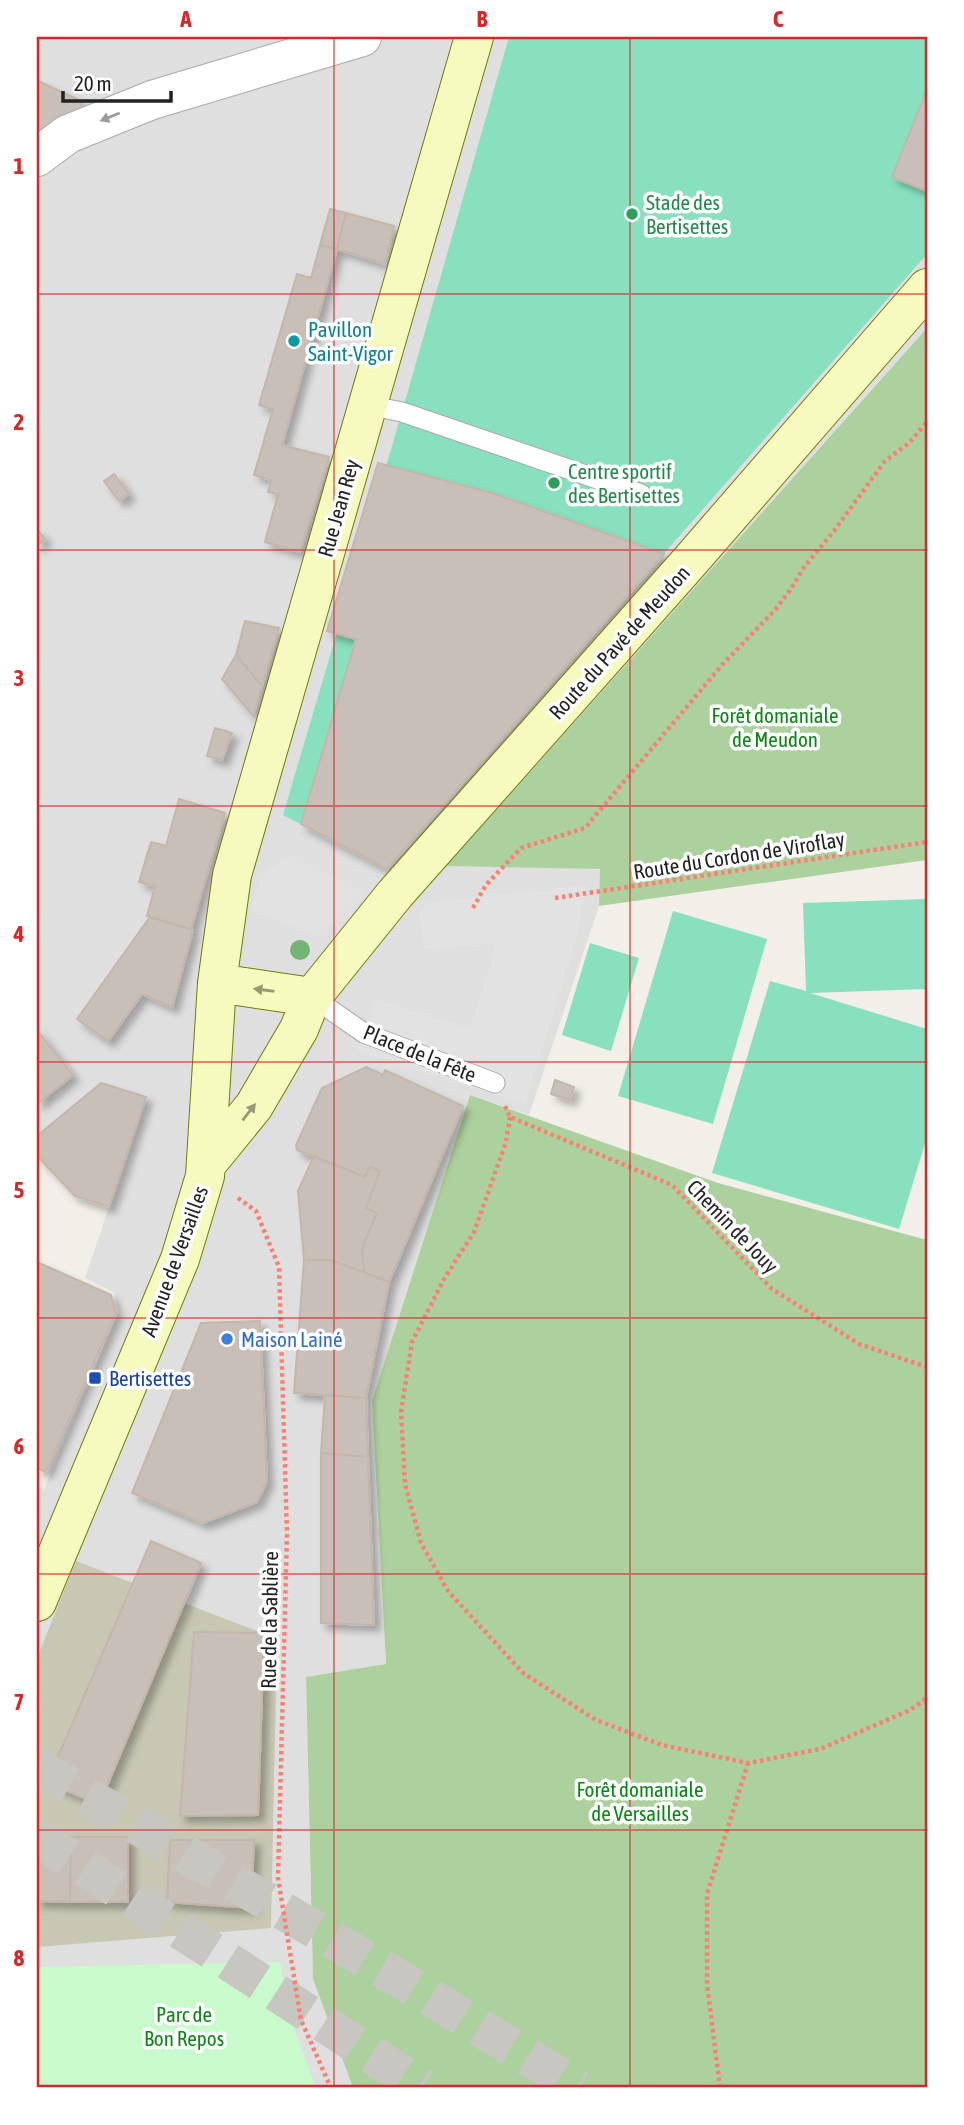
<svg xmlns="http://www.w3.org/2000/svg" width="964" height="2125" font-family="'Asap Condensed',sans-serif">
	<defs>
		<filter id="shadow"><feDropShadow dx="6" dy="6" stdDeviation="3.5" flood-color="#0004"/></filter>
	</defs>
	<rect width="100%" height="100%" fill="#f2efe9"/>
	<path fill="#e0dfdf" d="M37,37H927V328L447,865L601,869L599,906L529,1115L470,1095L372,1401L386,1664L306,1678L313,1979L353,2088H37V1486L44,1489L119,1312L114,1292L85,1278L109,1207L75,1196L37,1156Z"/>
	<path fill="#c7c7b4" d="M76,1561L277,1639L271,1928L37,1947V1658Z"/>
	<path fill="#add19e" d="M927,328V860L599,906L600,869L446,866Z
		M470,1095L718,1183L927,1240V2088H353L313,1979L306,1677L386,1664L372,1401Z"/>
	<path fill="#c8facc" d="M280,1962L290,2017L316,2088H37V1967Z"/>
	<path fill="#88e0be" d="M509,37H927V254L387,869L283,815L402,412Z
		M927,899V989L810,993L927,1029V1137L899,1229L712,1173L770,981L806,991L803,903Z
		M673,911L767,939L713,1124L618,1096Z
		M590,943L639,958L611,1051L562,1035Z"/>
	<path fill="#e2e2e2" d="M289,855L363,892L320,937L252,910L258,878Z
		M587,885L577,940L525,1104L357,1051L377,999L470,1028L496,943L425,950L418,915L428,902Z"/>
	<path fill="#c7bfb8" stroke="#c4b6ab" stroke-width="2" filter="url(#shadow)" d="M38,81L81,101V105L85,111L37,139Z
		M927,89V191L892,177Z
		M330,209L346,213L337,249L320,245Z
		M346,213L394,226L385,264L337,249Z
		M320,245L337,249L282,445L329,457L300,552L265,542L278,494L268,492L271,480L254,475L273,409L259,405L297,274L311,278Z
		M378,463L492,493L664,554L387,869L301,824L356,639L327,631Z
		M114,474L129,494L119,501L104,481Z
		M37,529L45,539L37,546Z
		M245,621L279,628L262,686L236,655Z
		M236,655L262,686L253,716L222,679Z
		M215,728L232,733L222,760L207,756Z
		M179,799L225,813L191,929L147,916L155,886L139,882L151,842L166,846Z
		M150,917L193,930L172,1007L142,994L108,1041L77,1019Z
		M37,1030L73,1075L37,1104Z
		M366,1067L383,1075L385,1070L463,1106L389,1282L364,1272L362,1248L377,1213L366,1208L380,1171L370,1166L365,1177L297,1150L296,1145L322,1088Z
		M555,1080L574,1087L570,1100L551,1094Z
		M101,1083L146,1097L109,1207L75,1196L37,1156V1136Z
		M314,1156L365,1177L370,1166L380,1171L366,1208L377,1213L362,1248L364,1272L331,1260H304L298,1191Z
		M304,1260H331L389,1282L366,1398L294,1393Z
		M37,1262L111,1295L116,1313L46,1472L37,1468Z
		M260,1321L267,1481L257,1502L203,1523L132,1493L201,1323Z
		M325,1395L366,1398L368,1457L321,1453Z
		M321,1453L368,1457L374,1625L321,1623Z
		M151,1541L201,1563L99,1805L47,1782Z
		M194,1632L264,1633L258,1815L180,1816Z
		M71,1837L70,1902L37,1901V1838Z
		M71,1837H128V1902H70Z
		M170,1840H254L251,1908L167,1902Z"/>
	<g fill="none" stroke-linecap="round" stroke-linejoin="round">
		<path stroke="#c8c6c1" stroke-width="38" stroke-dasharray="38 19" stroke-linecap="butt" d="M37,1767L403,1981L579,2088
			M37,1837L423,2088"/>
		<g stroke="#a9a9a9" stroke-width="21">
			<path id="lane" d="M367,405L402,412L641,494
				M312,997L364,1033L495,1083"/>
		</g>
		<g stroke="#a9a9a9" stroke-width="40">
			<path id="street" d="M37,157L68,134L152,100L362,37"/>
		</g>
		<g stroke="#707d05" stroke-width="40">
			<path id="secondary" d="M217,983L312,997
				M206,1165L254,1106L299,1029L312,997L395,894L692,559L927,288
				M37,1602L180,1259L205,1176L217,983L232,875L474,37"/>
		</g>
		<path stroke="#fa8072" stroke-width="4.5" stroke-dasharray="3.5 3.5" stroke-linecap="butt" d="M555,898L927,842
			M473,908L486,885L521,848L585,828L722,665L775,610L791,589L804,567L834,531L885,461L909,443L927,422
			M505,1106L510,1117L672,1185L772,1289L859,1344L927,1367
			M510,1117L506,1142L474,1232L444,1279L412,1342L401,1412L405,1484L421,1543L448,1591L523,1673L596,1720L662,1745L748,1763L820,1749L910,1710L927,1698
			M238,1198L256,1211L279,1267L287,1534L278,1878L301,2020L331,2088
			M720,2088L707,1984V1894L748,1763"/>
		<use href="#lane" stroke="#fff" stroke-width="19"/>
		<use href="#street" stroke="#fff" stroke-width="38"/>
		<use href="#secondary" stroke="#f7fabf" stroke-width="38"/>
	</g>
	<circle fill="#74b475" cx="300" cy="950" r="10"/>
	<defs><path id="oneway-solid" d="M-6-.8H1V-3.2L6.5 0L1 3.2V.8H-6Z" transform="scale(1.75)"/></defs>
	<use fill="#9c9c9c" href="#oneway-solid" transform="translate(110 117) rotate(158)"/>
	<g fill="#979978">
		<use href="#oneway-solid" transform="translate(264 990) rotate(-172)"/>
		<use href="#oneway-solid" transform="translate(249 1112) rotate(-52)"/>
	</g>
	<path fill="none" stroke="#d62828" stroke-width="2" stroke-opacity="0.55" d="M334,37V2088M630,37V2088M37,294H927M37,550H927M37,806H927M37,1062H927M37,1318H927M37,1574H927M37,1830H927"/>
	<g fill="#2e9e5b" stroke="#fff" stroke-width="2.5">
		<circle cx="632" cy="214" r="7"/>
		<circle cx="554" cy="483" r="7"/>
	</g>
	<circle fill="#0f9aa8" stroke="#fff" stroke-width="2.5" cx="294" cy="341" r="7"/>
	<circle fill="#3f7fe0" stroke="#fff" stroke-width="2.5" cx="227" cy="1339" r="7"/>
	<rect fill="#1a4fb4" stroke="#fff" stroke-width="2.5" x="88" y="1371" width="14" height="14" rx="3.5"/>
	<g text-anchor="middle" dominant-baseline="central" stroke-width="7" stroke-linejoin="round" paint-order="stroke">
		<g font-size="21" fill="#27864d" stroke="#fff" text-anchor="start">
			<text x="646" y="202">Stade des<tspan x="646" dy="24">Bertisettes</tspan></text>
			<text x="568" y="471">Centre sportif<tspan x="568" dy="24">des Bertisettes</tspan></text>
		</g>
		<g font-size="21" fill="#0d838f" stroke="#fff" text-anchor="start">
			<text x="308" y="329">Pavillon<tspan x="308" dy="24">Saint-Vigor</tspan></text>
		</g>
		<g font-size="21" fill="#222" stroke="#fff">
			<text transform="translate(338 508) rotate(-74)">Rue Jean Rey</text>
			<text transform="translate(619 642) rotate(-48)">Route du Pavé de Meudon</text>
			<text transform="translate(739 855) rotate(-9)">Route du Cordon de Viroflay</text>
			<text transform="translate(420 1053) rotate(22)">Place de la Fête</text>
			<text transform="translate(733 1226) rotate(46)">Chemin de Jouy</text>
			<text transform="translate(174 1261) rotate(-70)">Avenue de Versailles</text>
			<text transform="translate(269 1620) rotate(-89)">Rue de la Sablière</text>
		</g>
		<g font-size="21" fill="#0c8416" stroke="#fff">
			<text x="775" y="715">Forêt domaniale<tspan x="775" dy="24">de Meudon</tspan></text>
			<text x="640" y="1789">Forêt domaniale<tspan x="640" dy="24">de Versailles</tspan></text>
			<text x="184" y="2014">Parc de<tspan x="184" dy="24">Bon Repos</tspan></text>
		</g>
		<g font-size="21" fill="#366cbe" stroke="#fff" text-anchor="start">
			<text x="241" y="1339">Maison Lainé</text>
		</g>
		<g font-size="21" fill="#164399" stroke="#fff" text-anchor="start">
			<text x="109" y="1378">Bertisettes</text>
		</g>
	</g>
	<rect width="964" height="2125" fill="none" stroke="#ffffff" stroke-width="77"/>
	<path d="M63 91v10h108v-10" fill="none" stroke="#222222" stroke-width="3.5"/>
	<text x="74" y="91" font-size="21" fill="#222222" stroke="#ffffff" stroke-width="5" paint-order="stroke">20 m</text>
	<rect x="38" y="38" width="888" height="2048" fill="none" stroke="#d62828" stroke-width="2.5"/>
	<g font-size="23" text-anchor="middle" font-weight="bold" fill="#d62828">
		<text x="186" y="27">A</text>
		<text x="482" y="27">B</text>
		<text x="778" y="27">C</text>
		<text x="19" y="174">1</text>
		<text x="19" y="430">2</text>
		<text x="19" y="686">3</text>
		<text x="19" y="942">4</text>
		<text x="19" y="1198">5</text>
		<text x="19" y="1454">6</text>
		<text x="19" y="1710">7</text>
		<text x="19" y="1966">8</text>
	</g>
</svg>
